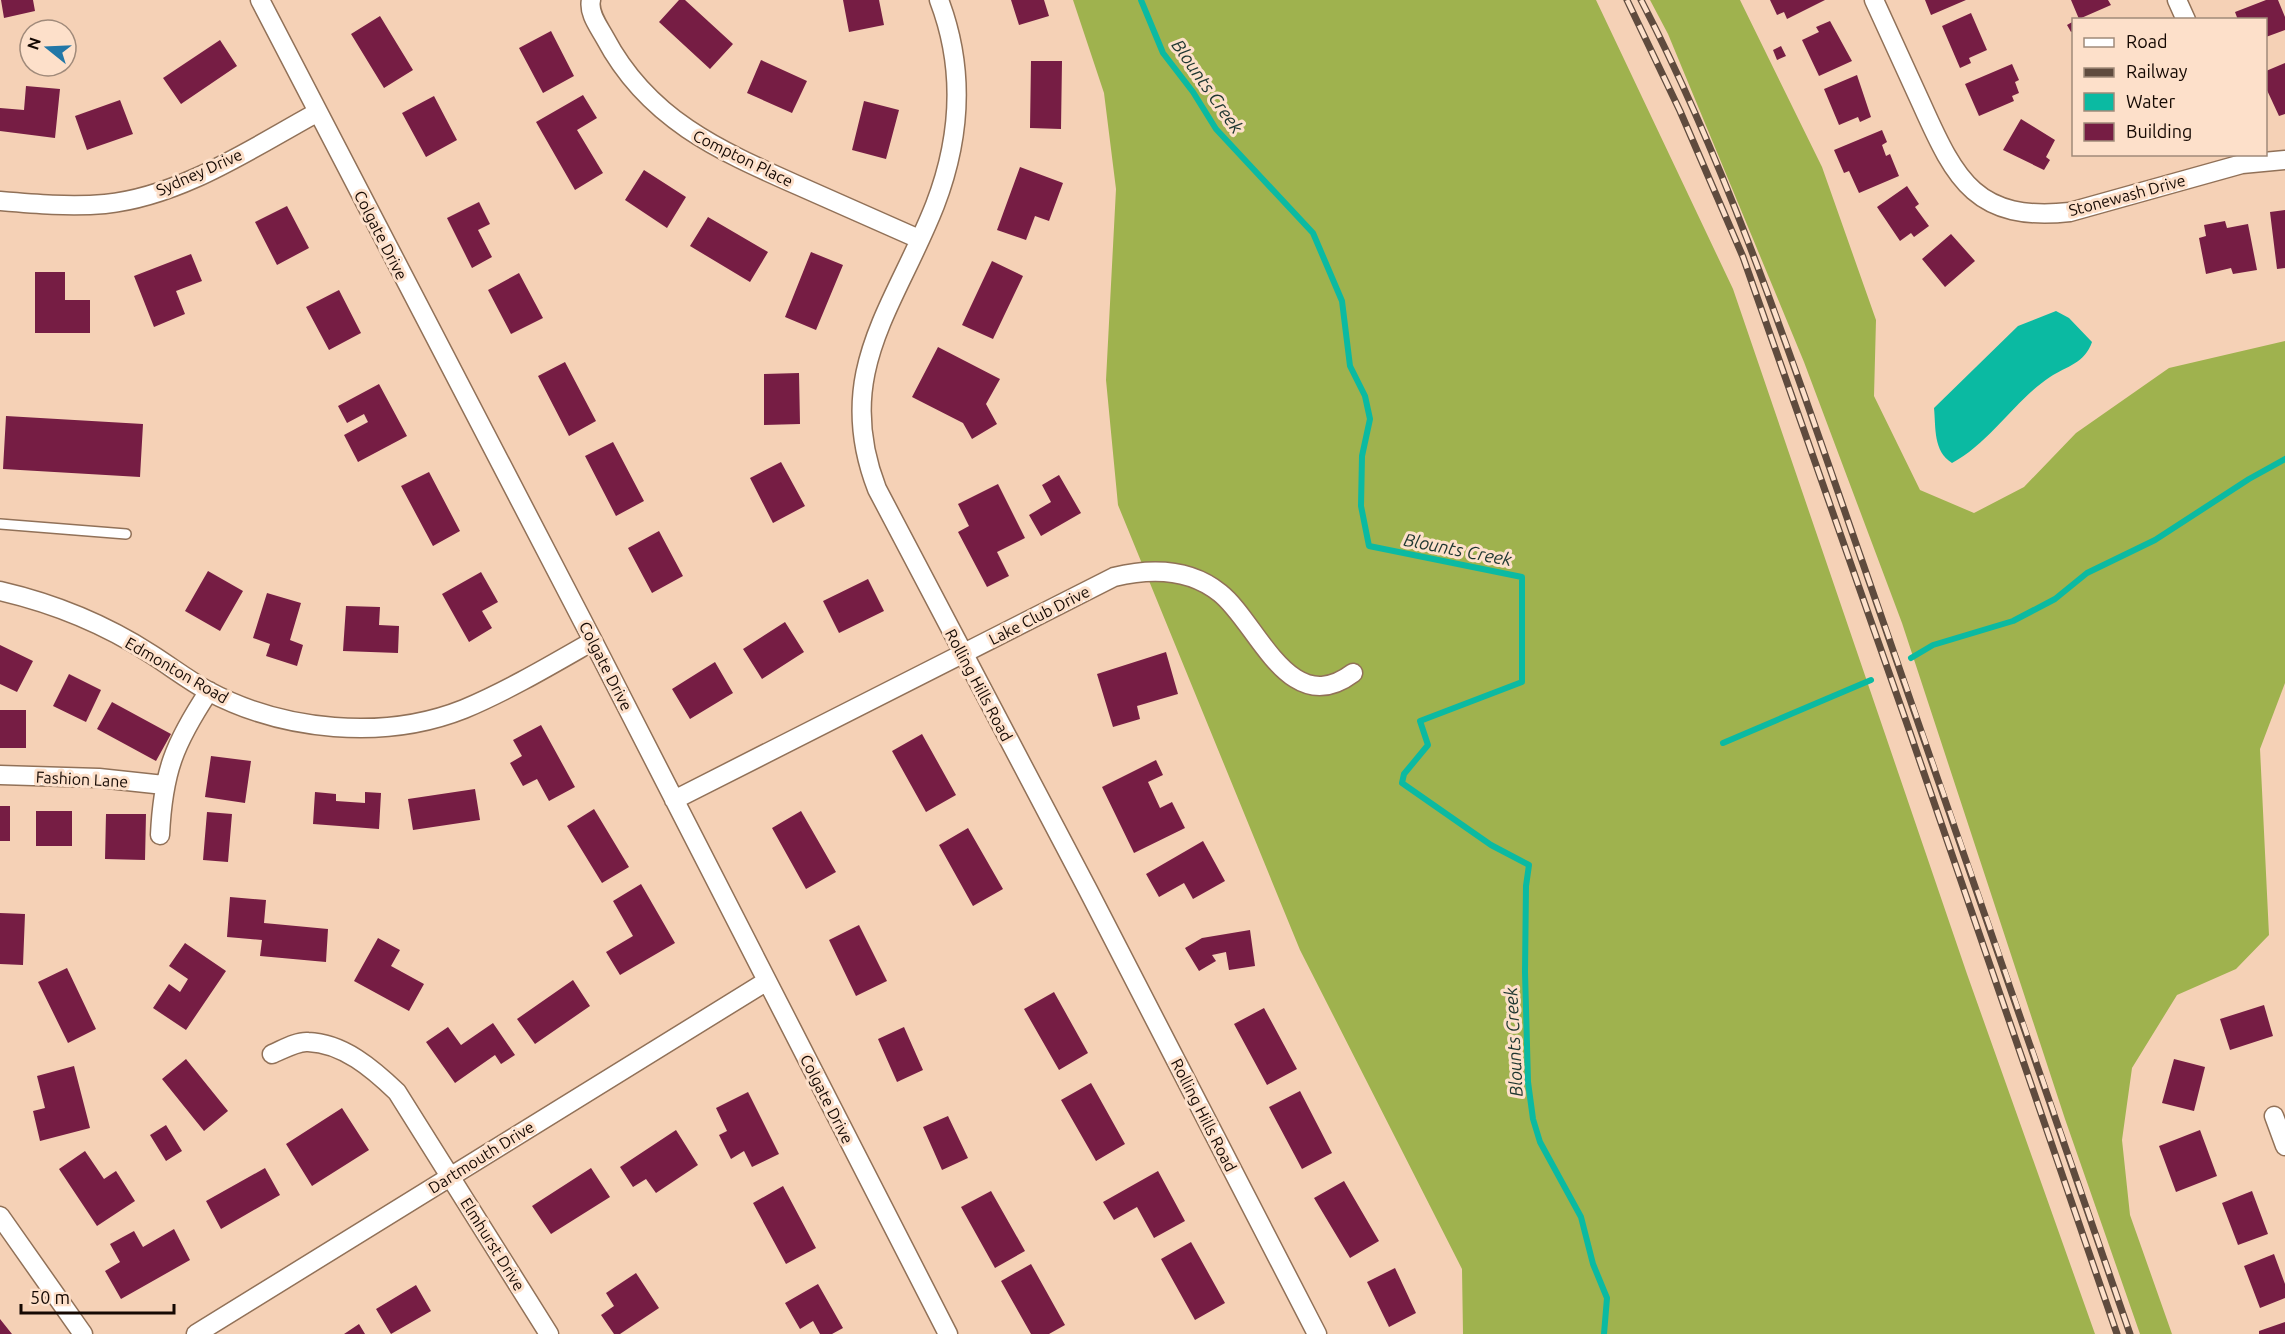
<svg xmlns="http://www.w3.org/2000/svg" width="2285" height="1334" font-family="Ubuntu,sans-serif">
	<rect width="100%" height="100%" fill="#f5d1b6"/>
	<path fill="#9fb24e" d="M1073,0H1596L1733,289L1967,974L2095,1334H1463L1462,1269L1300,950L1118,505L1106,380L1116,189L1104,93Z
		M1650,0H1740L1822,167L1876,320L1874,396L1920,490L1974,513L2024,487L2076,433L2169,368L2285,341V683L2260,749L2269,935L2236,969L2177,995L2132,1068L2122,1140L2130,1215L2172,1334H2140L2065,1119L1902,623L1804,362L1668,34Z"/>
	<path fill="#0bbaa2" d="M2056,311L2069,318L2092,342C2085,363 2067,366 2050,377C2015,400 1991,442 1952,463C1933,451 1936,428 1934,408L2018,326Z"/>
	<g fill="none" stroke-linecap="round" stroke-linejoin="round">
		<path stroke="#0bbaa2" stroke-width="6" d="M1141,0L1163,53L1193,92L1216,129L1313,233L1342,301L1350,366L1365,396L1370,419L1362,456L1361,506L1369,546L1522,577V682L1420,721L1428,745L1404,774L1402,783L1491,845L1529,865L1526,886L1525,972L1528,1082L1533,1119L1540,1142L1581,1217L1593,1264L1607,1298L1604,1334
			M1911,658L1933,645L2013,621L2055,599L2087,573L2155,540L2249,479L2285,459
			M1723,743L1871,680"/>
	</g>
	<path fill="#761d44" d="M1,0H33L35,11L4,18Z
		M679,0H685L733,44L710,69L659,22Z
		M843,0H879L884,25L849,32Z
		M1011,0H1044L1049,16L1019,25Z
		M1770,0H1825L1787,19L1784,12L1777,15Z
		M1925,0H1966L1931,15Z
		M2071,0H2108L2111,5L2079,19Z
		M2266,0H2278L2285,17V30L2266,37V20H2238L2235,12Z
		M1971,13L1987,50L1969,58L1971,63L1960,68L1942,26Z
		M380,16L413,70L384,88L351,34Z
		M1830,21L1852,61L1819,76L1802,40L1819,32L1816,27Z
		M2074,21V31L2071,32L2067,25Z
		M551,31L574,76L543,93L519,48Z
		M220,40L237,66L181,104L163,78Z
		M1781,46L1786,56L1777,60L1773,50Z
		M761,60L807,81L792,113L747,93Z
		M1031,61H1062L1061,129L1030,128Z
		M2285,63V114L2279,116L2266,88V71Z
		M2012,64L2019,80L2015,82L2019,93L2012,96L2014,101L1979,116L1965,84Z
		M1857,75L1871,117L1860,122L1858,117L1839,125L1824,89Z
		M26,86L60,89L55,138L0,131V108L24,110Z
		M583,95L597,118L577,130L603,173L575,190L536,122Z
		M434,96L457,140L426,157L402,113Z
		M120,100L133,134L87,150L75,116Z
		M864,101L899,110L886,159L852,150Z
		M2021,119L2055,140L2046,157L2050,160L2044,170L2003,150Z
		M1882,130L1887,142L1882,145L1886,156L1890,154L1899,176L1859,193L1849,171L1844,173L1834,150Z
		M1020,167L1063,183L1049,221L1035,216L1026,240L997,230Z
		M644,170L686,197L667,228L625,200Z
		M1907,186L1919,204L1915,207L1929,226L1914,237L1911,233L1900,241L1877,207Z
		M479,202L490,224L478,230L492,257L472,268L447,218Z
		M287,206L309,248L277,265L255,222Z
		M2285,210V268L2277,269L2270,212Z
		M708,217L768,252L750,282L690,246Z
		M2225,221L2227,228L2248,224L2257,270L2233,274L2231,268L2206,274L2199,238L2206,236L2204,225Z
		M1951,234L1975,261L1945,287L1922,259Z
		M811,252L843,265L816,330L785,317Z
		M191,254L202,281L176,291L185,314L154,327L134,276Z
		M992,261L1023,276L993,339L962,325Z
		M35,272H65V300H90V333H35Z
		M519,273L543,318L511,334L488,290Z
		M339,290L361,333L329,350L306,307Z
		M938,347L1000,379L986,404L997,424L972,439L963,423L912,397Z
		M565,362L596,421L569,436L538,376Z
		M799,373L800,424L764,425V374Z
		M379,384L407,436L358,462L344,435L368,422L364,414L347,423L338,406Z
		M6,416L143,424L140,477L3,469Z
		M613,442L644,501L616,516L585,456Z
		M781,462L805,506L773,523L750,478Z
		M429,472L460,531L433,546L401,486Z
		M1059,475L1081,513L1041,536L1029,515L1051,502L1042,485Z
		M998,484L1025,538L997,552L1009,576L987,587L958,532L969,526L958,504Z
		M659,531L683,576L652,593L628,548Z
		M208,571L243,591L220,631L185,611Z
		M481,572L498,602L482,611L492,628L469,642L442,594Z
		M868,579L884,611L839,633L823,601Z
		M267,593L301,603L290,640L303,645L297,666L266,656L270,644L253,638Z
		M346,606L380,607L379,625L399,626L398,653L343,651Z
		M785,622L804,652L762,679L743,649Z
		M0,645L33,661L17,692L0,684Z
		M1166,652L1178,694L1137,706L1140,719L1113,727L1097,674Z
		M715,662L733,693L690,719L672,689Z
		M69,674L101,690L86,722L53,706Z
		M112,702L171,734L156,761L97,729Z
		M0,710H26V748H0Z
		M541,725L575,787L549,801L537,779L523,786L510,763L522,756L513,740Z
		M922,734L956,795L926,812L892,751Z
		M211,756L251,761L245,803L205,797Z
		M1156,760L1163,775L1148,782L1160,808L1172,802L1185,828L1134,853L1102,787Z
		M475,789L480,820L413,830L408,799Z
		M315,792L336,794V801L365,803V792L381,793L379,829L313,824Z
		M0,806H10V841H0Z
		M594,809L629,867L602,883L567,826Z
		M36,811H72V846H36Z
		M801,811L836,872L806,889L772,828Z
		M207,812L232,814L228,862L203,860Z
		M106,814H146L145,860L105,859Z
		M968,828L1003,889L973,906L939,845Z
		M1203,841L1225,881L1193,899L1184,883L1159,897L1146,874Z
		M641,884L675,943L620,975L606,952L633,936L613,901Z
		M230,897L266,900L264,923L328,929L326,962L260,956L262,940L227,937Z
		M0,913L25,914L23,965L0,964Z
		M859,925L887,981L856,996L829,940Z
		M1250,930L1255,966L1229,970L1226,952L1212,955L1216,961L1199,971L1185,948L1202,938Z
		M378,938L400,950L391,966L424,984L409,1011L354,981Z
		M185,943L226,971L186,1030L153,1008L169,984L180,992L188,979L169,966Z
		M67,968L96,1029L68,1043L38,982Z
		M573,980L590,1006L535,1044L517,1019Z
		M1054,992L1088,1053L1059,1070L1024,1009Z
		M2264,1005L2273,1036L2230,1050L2220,1019Z
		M1264,1008L1297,1069L1267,1085L1234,1024Z
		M493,1023L515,1055L501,1064L495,1055L455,1083L426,1042L448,1027L461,1045Z
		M904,1027L923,1070L897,1082L878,1039Z
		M186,1059L228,1111L204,1131L162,1079Z
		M2174,1059L2205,1067L2194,1111L2162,1103Z
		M74,1066L90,1128L40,1141L33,1111L45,1108L37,1076Z
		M1091,1083L1125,1144L1096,1161L1061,1100Z
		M1300,1091L1332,1153L1302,1169L1269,1107Z
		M748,1092L779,1154L752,1167L744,1151L731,1159L719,1135L727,1131L716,1108Z
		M342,1108L369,1150L312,1186L286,1144Z
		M948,1116L968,1158L942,1170L923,1127Z
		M166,1125L182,1151L166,1161L150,1135Z
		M676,1130L698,1165L656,1193L646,1179L633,1187L620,1167Z
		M2200,1130L2217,1176L2176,1192L2159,1146Z
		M85,1151L104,1179L116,1171L135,1201L97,1226L59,1169Z
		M265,1168L280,1195L221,1229L206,1201Z
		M591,1168L610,1197L551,1234L532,1206Z
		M1158,1171L1185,1221L1154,1238L1137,1207L1114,1220L1103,1202Z
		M1344,1181L1379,1241L1350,1258L1314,1198Z
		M783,1186L816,1248L786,1264L753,1203Z
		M991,1191L1025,1251L995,1268L961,1207Z
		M2252,1191L2268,1234L2238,1245L2222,1203Z
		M174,1229L190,1260L121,1299L105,1271L120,1262L110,1244L134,1231L143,1247Z
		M1191,1242L1225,1303L1195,1320L1161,1259Z
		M2274,1254L2285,1284V1298L2260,1308L2244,1266Z
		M1031,1264L1065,1325L1049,1334H1031L1001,1281Z
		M1395,1268L1416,1313L1389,1327L1367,1282Z
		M636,1273L659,1308L620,1334H614L601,1315L614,1306L606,1293Z
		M818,1284L843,1328L832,1334H820L813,1321L800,1329L785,1303Z
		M416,1285L431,1311L391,1334L376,1309Z
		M0,1319L12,1334H0Z
		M2285,1322V1334H2259V1331Z
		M359,1324L365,1334H344Z"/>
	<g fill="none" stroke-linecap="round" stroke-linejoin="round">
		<g stroke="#917158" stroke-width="12">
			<path id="service" d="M0,524L126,534"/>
		</g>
		<g stroke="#917158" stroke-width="21">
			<path id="minor" d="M260,0L593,641L948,1334
				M591,0C588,13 599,27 605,38C648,119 718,150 797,185C838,203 878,221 919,239
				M939,0C965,68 961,137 935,205C895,307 832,373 877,489L1088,890L1317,1334
				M1874,0C1890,35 1906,70 1922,105C1956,181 1977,222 2070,212L2242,164L2285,160
				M2177,0L2186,20
				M0,201C35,204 70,207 105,204C182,196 252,148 318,112
				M0,591C52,603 106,625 151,654C170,666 188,680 208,691C283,731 384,741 464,709C509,690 551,665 593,641
				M0,775L99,778L164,785
				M674,800L1114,577C1151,568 1189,568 1220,593C1258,623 1289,721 1353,673
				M160,835C163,772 174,744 209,691
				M272,1054C282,1050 297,1041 308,1042C343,1043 373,1069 397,1092L549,1334
				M2274,1116L2285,1146
				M0,1216L83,1334
				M196,1334L767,981"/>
		</g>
		<use href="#service" stroke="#fff" stroke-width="9"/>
		<use href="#minor" stroke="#fff" stroke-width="18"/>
		<g stroke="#5f4b3e" stroke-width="7">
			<path id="rail" d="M1627,0L1680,111L1743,257L1906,721L2117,1334
				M1641,0C1733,178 1795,369 1861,558C1952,816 2041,1075 2130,1334"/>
		</g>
		<use href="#rail" stroke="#fde0ca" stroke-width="4.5" stroke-dasharray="14" stroke-linecap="butt"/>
	</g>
	<g text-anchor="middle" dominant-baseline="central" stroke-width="6" stroke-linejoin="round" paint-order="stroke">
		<g font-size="16" fill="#150903" stroke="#fde0ca">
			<text transform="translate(743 158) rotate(26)">Compton Place</text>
			<text transform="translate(199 172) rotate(-24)">Sydney Drive</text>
			<text transform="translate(2127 195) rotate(-15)">Stonewash Drive</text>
			<text transform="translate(381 235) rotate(63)">Colgate Drive</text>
			<text transform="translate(1039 615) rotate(-27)">Lake Club Drive</text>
			<text transform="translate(606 666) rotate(63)">Colgate Drive</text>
			<text transform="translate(177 670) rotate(30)">Edmonton Road</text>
			<text transform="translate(979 685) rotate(62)">Rolling Hills Road</text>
			<text transform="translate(82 779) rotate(3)">Fashion Lane</text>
			<text transform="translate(827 1099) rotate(63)">Colgate Drive</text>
			<text transform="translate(1204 1115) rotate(63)">Rolling Hills Road</text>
			<text transform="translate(481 1157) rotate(-32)">Dartmouth Drive</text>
			<text transform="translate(493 1244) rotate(58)">Elmhurst Drive</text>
		</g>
		<g font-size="18" font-style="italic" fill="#1e3630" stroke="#fde0ca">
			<text transform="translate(1208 86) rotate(55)">Blounts Creek</text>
			<text transform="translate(1458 549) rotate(11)">Blounts Creek</text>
			<text transform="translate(1513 1042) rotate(-93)">Blounts Creek</text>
		</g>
	</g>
	<rect x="2072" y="18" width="195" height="138" fill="#fde0ca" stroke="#a08a7a" stroke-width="1.5"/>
	<rect x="2084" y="38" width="30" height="9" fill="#ffffff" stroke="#a08a7a" stroke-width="1.5"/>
	<text x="2126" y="48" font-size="18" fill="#150903">Road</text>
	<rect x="2084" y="68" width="30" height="9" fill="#5f4b3e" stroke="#a08a7a" stroke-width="1.5"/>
	<text x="2126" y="78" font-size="18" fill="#150903">Railway</text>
	<rect x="2084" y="93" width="30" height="18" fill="#0bbaa2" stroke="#a08a7a" stroke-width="1.5"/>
	<text x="2126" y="108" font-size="18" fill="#150903">Water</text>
	<rect x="2084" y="123" width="30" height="18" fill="#761d44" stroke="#a08a7a" stroke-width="1.5"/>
	<text x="2126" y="138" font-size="18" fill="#150903">Building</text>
	<g transform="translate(48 48) rotate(288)"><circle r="28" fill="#fde0ca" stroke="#a08a7a" stroke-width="1.5"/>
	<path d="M0-4.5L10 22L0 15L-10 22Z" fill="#2277a7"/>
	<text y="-9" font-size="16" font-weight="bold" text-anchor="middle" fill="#150903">N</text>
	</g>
	<path d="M21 1304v9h153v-9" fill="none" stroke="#150903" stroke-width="3"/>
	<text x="30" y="1304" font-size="18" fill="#150903" stroke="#fde0ca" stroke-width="4.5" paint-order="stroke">50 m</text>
</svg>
